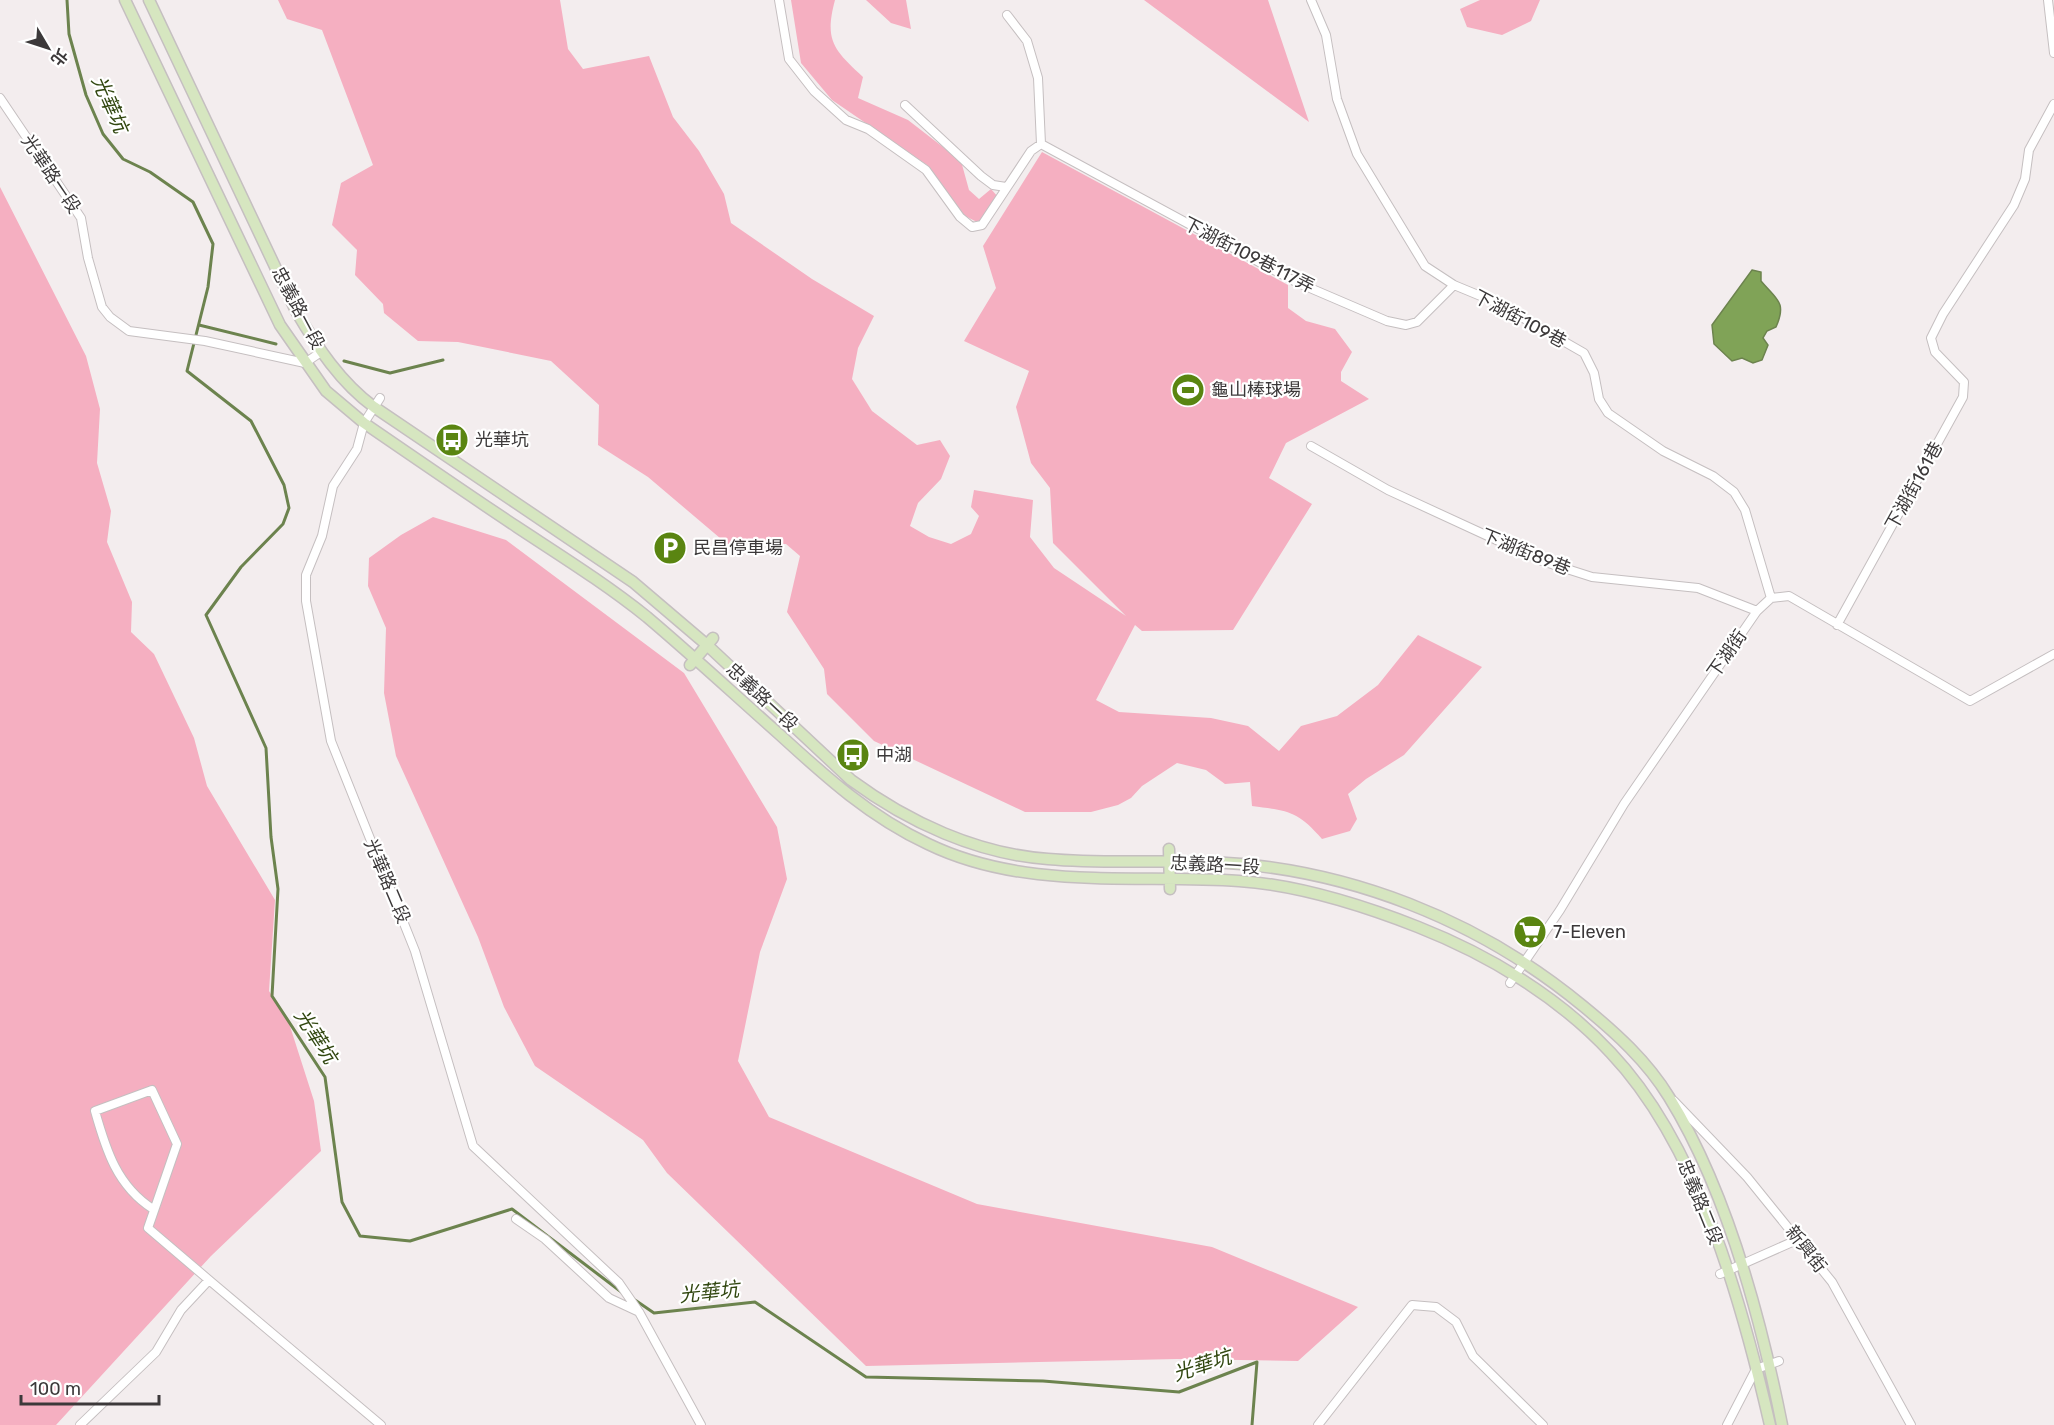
<svg xmlns="http://www.w3.org/2000/svg" width="2054" height="1425" font-family="Rubik,'Noto Sans TC',sans-serif">
	<rect width="100%" height="100%" fill="#f3edee"/>
	<path fill="#f5afc1" d="M278,0H560L568,49L583,69L649,56L673,117L699,151L724,194L731,223L812,279L874,316L858,348L852,379L872,411L917,445L940,440L950,456L941,479L918,503L910,526L929,537L951,544L971,534L979,516L971,507L974,490L1033,500L1030,537L1054,568L1126,616L1053,543L1050,488L1031,463L1016,407L1029,371L964,341L996,288L983,246L1042,152L1288,285V308L1306,321L1335,329L1352,352L1341,372V381L1369,399L1286,443L1269,478L1312,504L1233,630L1142,631L1135,625L1096,700L1119,712L1211,718L1248,726L1279,751L1301,726L1337,716L1378,685L1418,635L1482,667L1404,755L1366,779L1348,794L1357,819L1350,831L1322,839C1297,810 1288,811 1252,806L1250,782L1225,784L1206,770L1177,763L1142,786L1131,798L1118,805L1091,812H1025L874,741L827,694L824,669L787,612L800,556L786,544H727L648,477L598,445L599,405L551,361L458,342L418,341L384,313L383,304L355,275L357,250L332,225L341,183L373,165L322,30L287,19Z
		M791,0H835C824,41 834,50 863,77L858,98L908,120L961,161L969,190L979,199L991,189L998,197L979,223L963,215L927,165L832,100L801,63Z
		M866,0H906L911,29L891,23Z
		M1144,0H1268L1309,122Z
		M1480,0H1540L1531,21L1502,35L1467,27L1460,9Z
		M0,187L86,356L100,409L97,463L111,511L107,542L132,602L131,632L154,654L194,738L207,786L275,900L269,991L288,1020L314,1101L321,1151L211,1256L56,1425H0Z
		M433,517L506,540L684,673L777,827L787,879L760,952L738,1061L769,1117L977,1204L1212,1247L1358,1307L1298,1361L1177,1359L866,1366L667,1173L643,1140L535,1066L504,1007L478,937L396,756L384,693L386,628L368,586L369,558L401,535Z"/>
	<path fill="#80a357" stroke="#6c834e" stroke-width="1.5" d="M1752,270L1761,272V281C1777,300 1787,302 1776,327L1767,331L1763,338L1768,345L1762,360L1753,363L1742,358L1732,361L1714,344L1712,325Z"/>
	<g fill="none" stroke-linecap="round" stroke-linejoin="round">
		<path stroke="#6c834e" stroke-width="3" d="M67,0L69,34L86,95L103,134L123,159L150,172L193,202L213,244L208,287L187,371L251,421L284,485L289,508L283,524L241,567L206,615L266,748L271,837L278,889L272,996L325,1077L342,1202L360,1236L410,1241L512,1209L624,1294
			M199,325L276,344
			M344,361L390,373L443,360
			M635,1300L654,1313L755,1302L866,1377L1043,1381L1179,1392L1257,1362L1252,1425"/>
		<g stroke="#c5bfc0" stroke-width="10">
			<path id="minor" d="M779,0L789,59L814,91L846,120L868,129L926,170L960,217L972,227L982,225L1031,151L1041,144
				M1311,0L1326,35L1337,99L1357,154L1425,266L1454,285L1495,302L1584,353L1594,373L1599,399L1608,413L1663,451L1713,476L1734,492L1745,510L1771,598
				M2048,0L2054,53
				M1007,15L1027,41L1038,78L1041,144
				M0,98L81,218L88,258L102,307L110,317L129,331L205,341L305,363L321,352
				M905,105L981,176L993,185L1006,187
				M1041,144L1296,282L1387,321L1406,325L1417,322L1454,285
				M380,398L364,423L357,449L333,486L322,536L306,575V601L331,741L415,951L473,1146L619,1283L639,1312
				M1311,446L1388,490L1542,561L1592,577L1698,588L1757,611
				M1837,625L1963,397L1964,382L1935,352L1931,338L1943,314L2014,205L2025,179L2029,150L2054,104
				M1510,983L1560,910L1624,804L1757,611L1771,598L1789,596L1970,701L2054,654
				M1674,1101L1747,1177L1832,1282L1911,1425
				M516,1219L545,1239L609,1298L639,1312L701,1425
				M1720,1274L1799,1239
				M209,1280L381,1425
				M80,1425L156,1352L181,1310L209,1280L148,1228L177,1144L152,1090L95,1111C106,1150 117,1186 153,1209
				M1318,1425L1412,1305L1436,1307L1456,1322L1473,1356L1543,1425
				M1727,1425L1756,1369L1779,1361"/>
		</g>
		<g stroke="#c5bfc0" stroke-width="13">
			<path id="secondary" d="M125,0L280,325L326,391L364,423C415,458 466,493 517,527C561,556 606,584 647,617C692,655 735,695 779,734C826,777 870,817 928,844C1025,891 1135,874 1239,881C1299,885 1362,905 1418,927C1489,955 1559,997 1611,1053C1699,1146 1742,1303 1770,1425
				M149,0L296,311C317,347 341,383 374,407L633,582L707,645L851,780C908,822 977,854 1048,859C1103,864 1158,860 1212,862C1348,868 1479,920 1583,1006C1616,1033 1647,1061 1669,1097C1726,1189 1761,1319 1782,1425
				M690,665L713,638
				M1169,849L1170,889"/>
		</g>
		<use href="#minor" stroke="#fff" stroke-width="8"/>
		<use href="#secondary" stroke="#d6e6c0" stroke-width="10"/>
	</g>
	<defs>
		<g id="stadium-disc" transform="scale(1.725)"><circle r="9.5" fill="#5a8511" stroke="#fff"/><path d="M0-5a6.5 5 0 1 0 0 10a6.5 5 0 1 0 0-10ZM-3.5-1.8h7v3.6h-7Z" fill="#fff"/></g>
		<g id="bus-disc" transform="scale(1.725)"><circle r="9.5" fill="#5a8511" stroke="#fff"/><path d="M-5-6H5V4H4V6H2V4H-2V6H-4V4H-5ZM-3.5-4V0h7V-4ZM-3.5 1.2v1.5H-2V1.2ZM2 1.2v1.5H3.5V1.2Z" fill="#fff"/></g>
		<g id="parking-disc" transform="scale(1.725)"><circle r="9.5" fill="#5a8511" stroke="#fff"/><path d="M-3.5-5.5H1a3.5 3.5 0 0 1 0 7H-1V5.5H-3.5ZM-1-3.4V-.6H.8a1.4 1.4 0 0 0 0-2.8Z" fill="#fff"/></g>
		<g id="supermarket-disc" transform="scale(1.725)"><circle r="9.5" fill="#5a8511" stroke="#fff"/><path d="M-6-5.5h2.5l.6 2H6L4.5 2H-2.5L-4.4-4H-6ZM-1.5 3.2a1.3 1.3 0 1 0 .1 0ZM3 3.2a1.3 1.3 0 1 0 .1 0Z" fill="#fff"/></g>
	</defs>
	<g fill-rule="evenodd">
		<use href="#stadium-disc" x="1188" y="390"/>
		<use href="#bus-disc" x="452" y="440"/>
		<use href="#parking-disc" x="670" y="548"/>
		<use href="#bus-disc" x="853" y="755"/>
		<use href="#supermarket-disc" x="1530" y="932"/>
	</g>
	<g text-anchor="middle" dominant-baseline="central" stroke-width="4.5" stroke-linejoin="round" paint-order="stroke">
		<g font-size="18" fill="#3c393a" stroke="#fff">
			<text transform="translate(51 174) rotate(56)">光華路一段</text>
			<text transform="translate(1249 255) rotate(27)">下湖街109巷117弄</text>
			<text transform="translate(298 308) rotate(62)">忠義路一段</text>
			<text transform="translate(1520 319) rotate(28)">下湖街109巷</text>
			<text transform="translate(1914 486) rotate(-61)">下湖街161巷</text>
			<text transform="translate(1526 552) rotate(22)">下湖街89巷</text>
			<text transform="translate(1727 654) rotate(-55)">下湖街</text>
			<text transform="translate(762 697) rotate(43)">忠義路一段</text>
			<text transform="translate(1215 865) rotate(3)">忠義路一段</text>
			<text transform="translate(387 881) rotate(67)">光華路二段</text>
			<text transform="translate(1700 1202) rotate(68)">忠義路二段</text>
			<text transform="translate(1806 1249) rotate(52)">新興街</text>
		</g>
		<g font-size="18" fill="#3c393a" stroke="#fff" text-anchor="start">
			<text x="1211" y="390">龜山棒球場</text>
			<text x="475" y="440">光華坑</text>
			<text x="693" y="548">民昌停車場</text>
			<text x="876" y="755">中湖</text>
			<text x="1553" y="932">7-Eleven</text>
		</g>
		<g font-size="20" font-style="italic" fill="#314710" stroke="#fff">
			<text transform="translate(110 104) rotate(66)">光華坑</text>
			<text transform="translate(316 1036) rotate(57)">光華坑</text>
			<text transform="translate(709 1292) rotate(-6)">光華坑</text>
			<text transform="translate(1202 1365) rotate(-18)">光華坑</text>
		</g>
	</g>
	<g transform="translate(48 48) rotate(129)" stroke="#ffffff" stroke-width="4.5" paint-order="stroke">
	<path d="M0-4.5L10 22L0 15L-10 22Z" fill="#3c393a"/>
	<text y="-9" font-size="16" font-weight="bold" text-anchor="middle" fill="#3c393a">北</text>
	</g>
	<path d="M21 1395v9h138v-9" fill="none" stroke="#3c393a" stroke-width="3"/>
	<text x="30" y="1395" font-size="18" fill="#3c393a" stroke="#ffffff" stroke-width="4.5" paint-order="stroke">100 m</text>
</svg>
